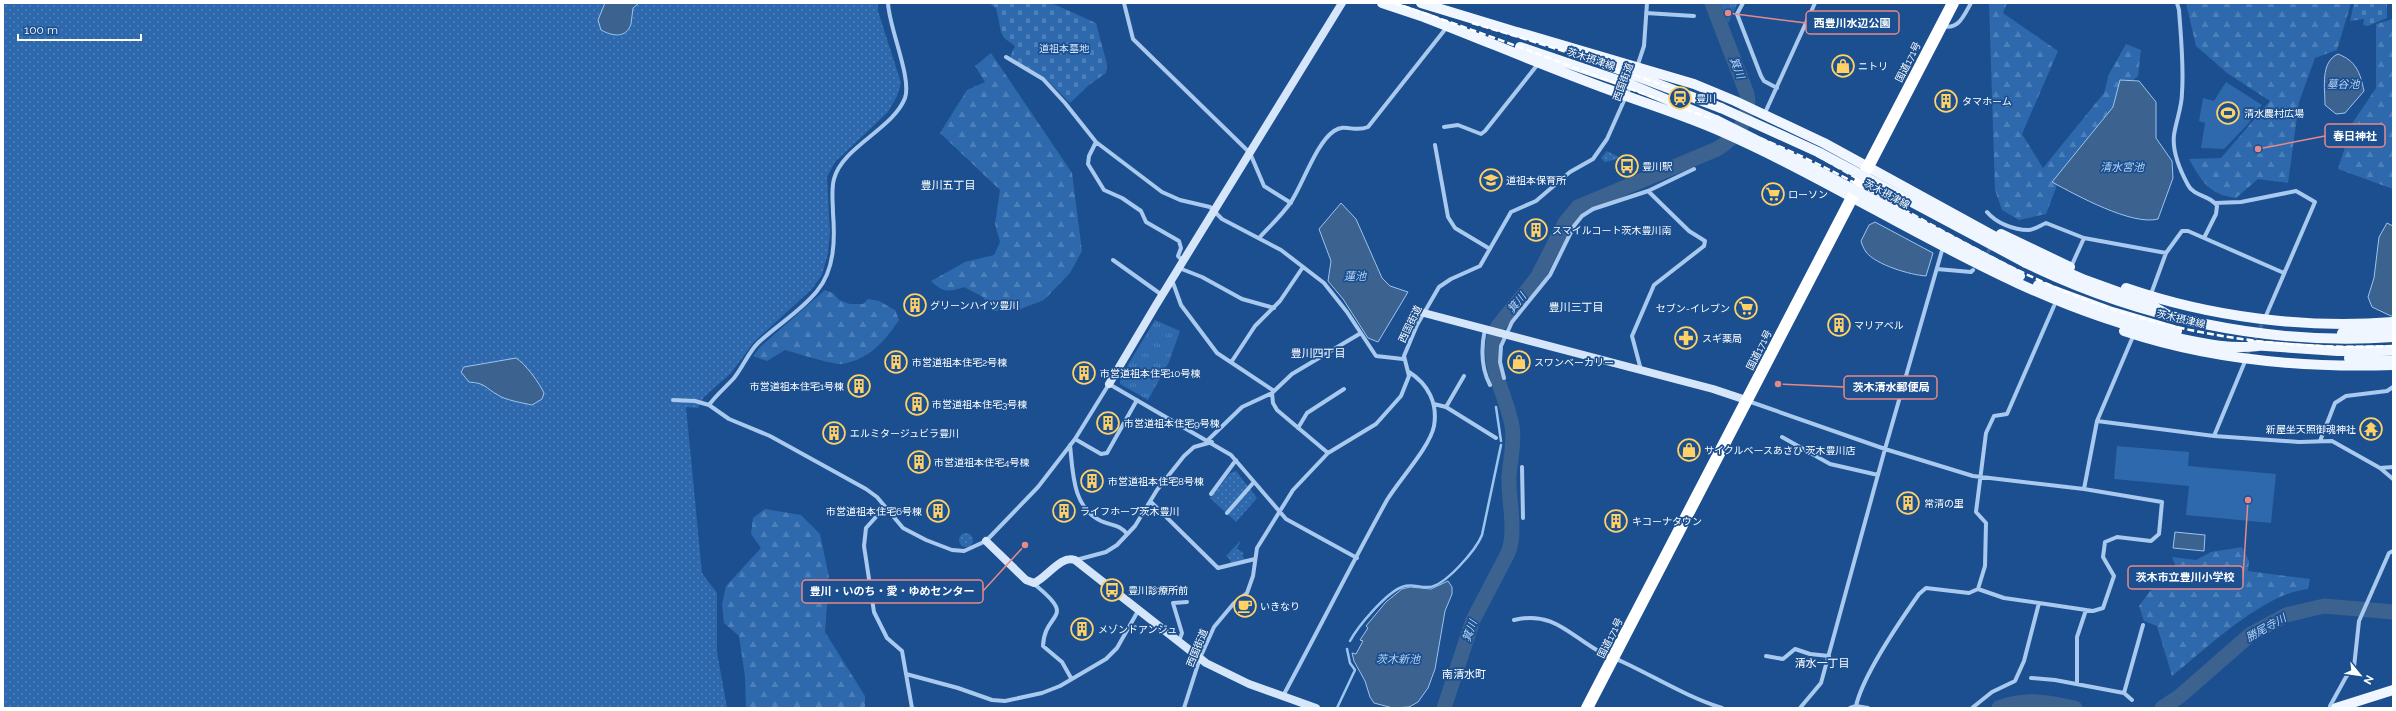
<svg xmlns="http://www.w3.org/2000/svg" width="2396" height="711" font-family="Raleway,'Noto Sans JP',sans-serif">
	<defs>
		<pattern id="grass-dots" width="8" height="8" patternUnits="userSpaceOnUse"><rect width="8" height="8" fill="#2e69ad"/><path d="M2 2h.1M6 6h.1" fill="none" stroke="#4d80b9" stroke-width="1.8" stroke-linecap="round"/></pattern>
		<pattern id="forest-firs" width="22" height="20" patternUnits="userSpaceOnUse"><rect width="22" height="20" fill="#2e69ad"/><path d="M5 1l3.5 6h-7zM16 11l3.5 6h-7z" fill="#4d80b9"/></pattern>
		<pattern id="cemetery-stones" width="16" height="16" patternUnits="userSpaceOnUse"><rect width="16" height="16" fill="#2e69ad"/><path d="M2 7V4a2 2 0 0 1 4 0v3zM10 15v-3a2 2 0 0 1 4 0v3z" fill="#4d80b9"/></pattern>
		<pattern id="park-tufts" width="24" height="20" patternUnits="userSpaceOnUse"><rect width="24" height="20" fill="#2e69ad"/><path d="M3 7l-1-3M5 7V3M7 7l1-3M15 17l-1-3M17 17v-4M19 17l1-3" fill="none" stroke="#4d80b9"/></pattern>
	</defs>
	<rect width="100%" height="100%" fill="#1b4f8f"/>
	<path fill="url(#grass-dots)" d="M3,3H878V11L901,83L897,96L888,112L835,162L827,177L830,233L828,253L822,275L812,289L754,342L731,373L704,397L698,408L686,407L702,573L717,593V652L727,708H3Z
		M1607,151L1621,158L1605,162L1601,158Z
		M1236,471L1257,498L1236,522L1210,498L1230,473Z
		M959 540a7 7 0 1 1 14 0a7 7 0 1 1-14 0Z
		M1241,540L1237,549L1244,553L1242,555L1245,560L1227,566L1231,561L1226,556Z"/>
	<path fill="url(#forest-firs)" d="M1989,3H2007L2003,13L2058,51L2022,134L2043,168L2104,93L2109,74L2126,44L2141,50L2138,76L2126,86L2115,111L2057,185L2046,214L2019,220L2002,210L1995,190Z
		M2186,3H2351L2337,50L2315,58L2299,102L2288,183L2258,179L2236,198C2210,195 2201,181 2189,159L2221,158L2270,101L2227,73L2196,46Z
		M2393,19V189L2338,169L2353,122L2376,88V24Z
		M991,53L1072,173L1082,251L1070,273L1044,300L1018,310L994,311L983,297L964,287C949,292 943,293 931,281L965,262L994,255L1000,242L995,224L1000,190L940,133L967,90L985,82L975,66Z
		M825,290L833,293L839,300L850,304H863L868,299L879,301L895,310L899,320C885,341 870,359 842,364C833,365 796,353 785,350L767,361L753,356L760,347Z
		M765,509L801,515L820,534L829,577L825,632L865,696V708H746L745,677L739,636L724,623L722,604L726,586L761,548L751,534L753,518Z
		M2242,547L2249,561L2248,571L2310,579L2308,589C2264,593 2207,648 2172,676L2157,626L2144,621L2139,606L2150,591L2180,577L2172,557L2196,560L2211,552Z"/>
	<path fill="url(#cemetery-stones)" d="M988,3H1051L1096,23L1107,64L1106,73L1089,85L1070,103L1047,80L1010,57L1015,46L1004,38L1001,32L996,8Z
		M2354,3H2387V18L2368,26L2363,25L2364,19L2350,21Z"/>
	<path fill="url(#park-tufts)" d="M1720,3H1738L1728,23Z
		M1155,320L1180,331L1169,362L1148,400L1120,384V378Z"/>
	<path fill="#2e69ad" d="M2226,82L2262,105L2248,124L2224,149L2201,148L2205,123L2199,121L2203,98L2214,101Z
		M2117,446L2189,452L2188,466L2276,474L2271,523L2186,515L2189,486L2114,479Z"/>
	<path fill="#3c6290" stroke="#9cc4f0" d="M605,3H639L633,8C632,13 632,19 631,24C626,39 612,36 601,30L598,20Z
		M2338,54C2356,61 2360,72 2364,91L2345,113L2336,114L2325,105C2325,88 2320,62 2338,54Z
		M2120,80L2139,81L2156,102V138L2172,161L2173,178L2158,219C2132,226 2076,195 2052,182L2113,107Z
		M1341,203L1356,219L1382,278L1390,286L1408,292L1378,342L1368,338L1343,299L1328,281L1331,261L1319,229Z
		M1875,222L1933,253L1926,276C1911,275 1876,265 1866,252C1864,249 1862,245 1861,241L1869,225Z
		M2387,223L2393,226V316H2391L2372,307L2368,297L2374,278L2379,237Z
		M516,358C525,363 540,384 544,393L542,399L532,405C523,403 505,400 498,395C485,388 486,383 469,382L461,372L464,367Z
		M2175,532L2205,535L2204,551L2173,548Z
		M1448,581L1452,587V594L1445,611L1435,669L1428,688L1418,702L1409,707L1393,708L1374,703L1370,697L1365,681L1354,661L1352,653L1356,654L1363,641L1360,640L1368,628L1366,626L1386,602L1402,589L1410,587L1431,589Z"/>
	<g fill="none" stroke-linecap="round" stroke-linejoin="round">
		<path stroke="#9cc4f0" stroke-width="2.5" d="M1499,400L1503,398
			M1496,407L1501,441
			M1350,641C1358,626 1386,593 1402,587C1412,583 1419,588 1429,587C1445,586 1476,550 1482,535L1501,445
			M1337,708L1355,670L1350,663L1347,649"/>
		<path stroke="#3c6290" stroke-width="15" d="M1444,708L1473,620L1508,553C1517,529 1508,502 1509,477C1510,460 1515,442 1512,426C1506,391 1482,362 1498,326L1537,278L1565,223L1578,207L1717,149C1737,137 1751,118 1747,94L1712,3
			M1999,708C2026,697 2048,703 2075,708
			M2162,708L2180,696L2251,634L2286,615L2324,606L2393,612"/>
		<path stroke="#3d69a0" stroke-width="4" stroke-dasharray="4 2" stroke-linecap="butt" d="M1984,257L1993,245
			M2247,355L2263,322"/>
		<path stroke="#a9c9ee" stroke-width="4" d="M1124,3L1133,39L1250,153L1264,186L1291,203
			M1743,3L1737,14L1761,76L1764,81L1777,88
			M2177,3L2179,10C2181,38 2184,66 2182,93C2182,107 2176,121 2174,135C2172,151 2181,172 2188,185C2194,197 2211,195 2217,206L2216,214L2204,238
			M1646,13L1694,16
			M1943,26C1959,30 1964,15 1971,3
			M1006,57L1043,79L1065,103L1096,142L1162,192L1180,200L1210,207L1222,219L1281,250L1324,283L1347,312L1376,356L1403,359
			M1637,67L1644,46L1647,3
			M1764,115L1815,3
			M1444,127L1458,125L1481,134L1485,131L1538,64
			M1096,142L1089,156L1088,164L1104,190L1122,198L1141,211L1146,222L1179,241L1181,248L1178,256L1183,261
			M1435,145L1448,217L1455,228L1490,249
			M2215,203L2241,202L2296,191L2315,202L2265,318
			M1987,212C1996,223 2014,230 2028,230C2034,230 2041,225 2046,223L2084,238L2166,253
			M1260,237C1270,226 1282,215 1291,202C1303,184 1316,143 1334,131C1346,123 1354,133 1368,127L1447,27
			M1113,260L1162,295
			M2071,267L2084,238
			M1179,268L1202,277L1242,299L1274,308
			M1937,269L1971,272L1973,270
			M1172,280L1181,305L1217,353L1274,391
			M2151,294L2166,253L2182,231H2188L2284,273
			M1485,329C1481,348 1481,368 1490,385
			M1232,361L1255,326L1280,301L1303,267
			M1641,370L1632,336L1654,285L1704,246L1705,241L1689,231L1648,191
			M1504,378L1500,362L1501,346L1512,322L1550,275L1574,226L1582,216L1593,209L1648,191L1694,169
			M1272,393L1273,403L1277,410L1328,453
			M673,400L695,401L709,405L729,419L770,436L866,489L877,497L903,528L926,540L952,550L964,551L986,541L1038,487L1075,439L1109,384L1231,455L1286,519L1357,558
			M1748,401L1885,449L1973,476L2084,489L2097,421L2134,334
			M1434,404L1446,407L1496,438
			M709,405C717,394 725,388 734,378C743,367 748,353 758,343C777,325 801,311 817,291C835,270 835,238 833,213C833,202 831,190 834,179C842,147 893,129 905,98C912,78 889,28 888,3
			M1446,407L1464,376
			M2097,421L2214,436L2299,442L2332,441L2380,468L2393,479
			M1298,428L1307,413L1344,389
			M2214,436L2246,359
			M1782,437L1830,464L1878,475
			M1075,439L1101,454L1107,453L1137,400
			M1208,440L1242,407L1272,393L1292,374L1361,333
			M2320,441L2335,403L2346,396L2387,391L2393,387
			M1070,445C1073,472 1072,507 1101,521C1112,526 1119,524 1127,534
			M1522,467L1523,518
			M2380,468L2393,467
			M1211,494L1236,460
			M1151,502L1218,568L1255,559
			M885,507L866,528L864,546L874,612L887,638L902,651L912,708
			M1227,513L1254,482
			M1076,560L1106,552L1117,545L1135,526L1157,490L1184,456L1194,447L1212,442
			M1034,584C1079,620 1044,611 1043,646L1062,662L1071,678
			M1978,589L2004,598L2039,603
			M1514,620C1554,610 1571,637 1602,653C1609,657 1617,659 1625,663C1657,678 1687,697 1722,708
			M1179,641L1182,633L1173,603L1187,602
			M1766,656L1783,659L1795,649L1810,654L1829,656
			M906,674L958,688L992,700L1005,701L1042,693L1060,686L1106,659L1117,648L1138,611
			M2031,678L2055,680L2124,693L2132,700
			M2077,684V637L2086,610
			M2124,693L2143,625
			M1283,696C1318,631 1351,565 1387,500C1399,480 1430,447 1434,426C1438,403 1428,384 1409,372
			M1856,706C1863,675 1900,621 1919,594L1926,588L1969,593L1978,589L1985,566L1986,523L1976,512L1986,433L1994,416L2007,414L2054,306
			M1184,708L1200,658L1214,627L1234,603L1247,593L1253,576L1257,548L1293,490L1328,453L1376,424L1401,396L1409,376L1404,356L1417,325L1439,287L1451,279L1480,266L1511,212L1536,201L1570,172L1593,159L1607,139L1631,85
			M1800,708L1821,683L1885,449L1943,247
			M1850,708L1856,706L1868,708
			M1972,708L1992,692L2015,681L2024,661L2039,603L2093,611L2103,608L2114,576L2103,557L2105,542L2117,537L2151,541L2159,534L2162,502L2084,489
			M2331,708L2330,706L2346,677L2354,667L2359,621L2389,553L2393,551"/>
		<path stroke="#d6e6fa" stroke-width="8" d="M1424,313L1713,389L1746,400
			M1109,384L1156,305L1342,3
			M986,541L1026,580L1034,583C1048,577 1060,555 1075,560L1206,663L1249,684L1316,708"/>
		<path stroke="#f0f6ff" stroke-width="10" d="M1382,3L1430,19
			M1421,3L1523,34
			M1424,17C1486,41 1547,67 1610,90C1647,104 1684,115 1720,131C1870,197 2006,299 2168,336C2198,342 2227,350 2258,346
			M1517,32L1694,84L1735,101L1824,143L2030,256L2085,280L2146,302L2170,316
			M1520,47L1632,85L1716,120
			M1605,64L1721,108
			M2001,234L2070,267
			M2026,263C2139,318 2268,346 2393,337
			M2038,285L2109,311L2177,331
			M2126,288C2210,317 2305,329 2393,322
			M2124,331C2211,360 2302,368 2393,365
			M2342,333L2393,329
			M2251,345L2338,351L2393,350
			M2349,358H2389
			M2336,708L2393,690"/>
		<path stroke="#fff" stroke-width="12" d="M1587,708L1953,3"/>
		<path stroke="#fff" stroke-width="2.5" stroke-dasharray="7 3" stroke-linecap="butt" d="M1394,3C1475,30 1555,60 1636,91C1693,112 1750,132 1805,158C1886,196 1961,245 2043,282C2153,332 2273,351 2393,346
			M1472,23C1563,50 1654,79 1741,117C1787,137 1830,163 1874,188"/>
		<path stroke="#f0f6ff" stroke-width="10" d="M1721,108L1818,152L2026,263
			M1716,120L1820,172L2020,276"/>
	</g>
	<defs>
		<g id="shop-ring" transform="scale(1.15)"><circle r="9.5" fill="#1b4f8f" stroke="#ffd166" stroke-width="1.5"/><path d="M-5-2.5h2.3a2.7 3.5 0 0 1 5.4 0H5L5.5 6h-11ZM-1.5-2.5h3a1.5 2.3 0 0 0-3 0Z" fill="#ffd166"/></g>
		<g id="station-ring" transform="scale(1.15)"><circle r="9.5" fill="#1b4f8f" stroke="#ffd166" stroke-width="1.5"/><path d="M-3-6H3Q5-6 5-4V2Q5 4 3 4L4.5 6H3L1.5 4h-3L-3 6H-4.5L-3 4Q-5 4-5 2V-4Q-5-6-3-6ZM-3.5-4v3h7v-3ZM-3.5 1v1.5H-2V1ZM2 1v1.5H3.5V1Z" fill="#ffd166"/></g>
		<g id="building-ring" transform="scale(1.15)"><circle r="9.5" fill="#1b4f8f" stroke="#ffd166" stroke-width="1.5"/><path d="M-4-6H4V6H1V3H-1V6H-4ZM-2.5-4.3h1.7v1.8h-1.7ZM.8-4.3h1.7v1.8H.8ZM-2.5-1h1.7V.8h-1.7ZM.8-1h1.7V.8H.8Z" fill="#ffd166"/></g>
		<g id="stadium-ring" transform="scale(1.15)"><circle r="9.5" fill="#1b4f8f" stroke="#ffd166" stroke-width="1.5"/><path d="M0-5a6.5 5 0 1 0 0 10a6.5 5 0 1 0 0-10ZM-3.5-1.8h7v3.6h-7Z" fill="#ffd166"/></g>
		<g id="bus-ring" transform="scale(1.15)"><circle r="9.5" fill="#1b4f8f" stroke="#ffd166" stroke-width="1.5"/><path d="M-5-6H5V4H4V6H2V4H-2V6H-4V4H-5ZM-3.5-4V0h7V-4ZM-3.5 1.2v1.5H-2V1.2ZM2 1.2v1.5H3.5V1.2Z" fill="#ffd166"/></g>
		<g id="school-ring" transform="scale(1.15)"><circle r="9.5" fill="#1b4f8f" stroke="#ffd166" stroke-width="1.5"/><path d="M0-5L7-2L0 1L-7-2ZM-4 1L0 2.5L4 1V4Q0 6-4 4Z" fill="#ffd166"/></g>
		<g id="supermarket-ring" transform="scale(1.15)"><circle r="9.5" fill="#1b4f8f" stroke="#ffd166" stroke-width="1.5"/><path d="M-6-5.5h2.5l.6 2H6L4.5 2H-2.5L-4.4-4H-6ZM-1.5 3.2a1.3 1.3 0 1 0 .1 0ZM3 3.2a1.3 1.3 0 1 0 .1 0Z" fill="#ffd166"/></g>
		<g id="pharmacy-ring" transform="scale(1.15)"><circle r="9.5" fill="#1b4f8f" stroke="#ffd166" stroke-width="1.5"/><path d="M-2-6h4v4h4v4h-4v4h-4v-4h-4v-4h4Z" fill="#ffd166"/></g>
		<g id="temple-ring" transform="scale(1.15)"><circle r="9.5" fill="#1b4f8f" stroke="#ffd166" stroke-width="1.5"/><path d="M0-6L5-2H3V0L6.5 2.5H4V6H1.5V3h-3V6H-4V2.5H-6.5L-3 0V-2H-5Z" fill="#ffd166"/></g>
		<g id="cafe-ring" transform="scale(1.15)"><circle r="9.5" fill="#1b4f8f" stroke="#ffd166" stroke-width="1.5"/><path d="M-5.5-4.5H6V0H3Q3 3.5 0 3.5H-2.5Q-5.5 3.5-5.5 0ZM3-3.2v2h1.7v-2ZM-6 4.5H4V6H-6Z" fill="#ffd166"/></g>
	</defs>
	<g fill-rule="evenodd">
		<use href="#shop-ring" x="1843" y="66"/>
		<use href="#station-ring" x="1680" y="98"/>
		<use href="#building-ring" x="1946" y="101"/>
		<use href="#stadium-ring" x="2228" y="113"/>
		<use href="#bus-ring" x="1627" y="166"/>
		<use href="#school-ring" x="1491" y="180"/>
		<use href="#supermarket-ring" x="1773" y="194"/>
		<use href="#building-ring" x="1536" y="230"/>
		<use href="#building-ring" x="915" y="305"/>
		<use href="#supermarket-ring" x="1746" y="308"/>
		<use href="#building-ring" x="1839" y="325"/>
		<use href="#pharmacy-ring" x="1686" y="338"/>
		<use href="#building-ring" x="896" y="362"/>
		<use href="#shop-ring" x="1519" y="362"/>
		<use href="#building-ring" x="1084" y="373"/>
		<use href="#building-ring" x="859" y="386"/>
		<use href="#building-ring" x="917" y="404"/>
		<use href="#building-ring" x="1108" y="423"/>
		<use href="#temple-ring" x="2371" y="429"/>
		<use href="#building-ring" x="834" y="433"/>
		<use href="#shop-ring" x="1689" y="450"/>
		<use href="#building-ring" x="919" y="462"/>
		<use href="#building-ring" x="1092" y="481"/>
		<use href="#building-ring" x="1908" y="503"/>
		<use href="#building-ring" x="938" y="511"/>
		<use href="#building-ring" x="1064" y="511"/>
		<use href="#building-ring" x="1616" y="521"/>
		<use href="#bus-ring" x="1112" y="590"/>
		<use href="#cafe-ring" x="1245" y="606"/>
		<use href="#building-ring" x="1082" y="629"/>
	</g>
	<g text-anchor="middle" dominant-baseline="central" stroke-width="3.5" stroke-linejoin="round" paint-order="stroke">
		<g font-size="10" fill="#cfe3fa" stroke="#1b4f8f">
			<text x="1064" y="48">道祖本墓地</text>
		</g>
		<g font-size="10" fill="#fff" stroke="#1b4f8f">
			<text transform="translate(1591 59) rotate(18)">茨木摂津線</text>
			<text transform="translate(1908 62) rotate(-63)">国道171号</text>
			<text transform="translate(1623 82) rotate(-70)">西国街道</text>
			<text transform="translate(1887 194) rotate(28)">茨木摂津線</text>
			<text transform="translate(2181 319) rotate(13)">茨木摂津線</text>
			<text transform="translate(1410 324) rotate(-64)">西国街道</text>
			<text transform="translate(1759 350) rotate(-63)">国道171号</text>
			<text transform="translate(1610 638) rotate(-63)">国道171号</text>
			<text transform="translate(1197 648) rotate(-68)">西国街道</text>
		</g>
		<g font-size="10" fill="#fff" stroke="#1b4f8f" text-anchor="start">
			<text x="1858" y="66">ニトリ</text>
			<text x="1696" y="98">豊川</text>
			<text x="1962" y="101">タマホーム</text>
			<text x="2244" y="113">清水農村広場</text>
			<text x="1642" y="166">豊川駅</text>
			<text x="1506" y="180">道祖本保育所</text>
			<text x="1788" y="194">ローソン</text>
			<text x="1552" y="230">スマイルコート茨木豊川南</text>
			<text x="930" y="305">グリーンハイツ豊川</text>
			<text x="1730" y="308" text-anchor="end">セブン-イレブン</text>
			<text x="1854" y="325">マリアベル</text>
			<text x="1702" y="338">スギ薬局</text>
			<text x="912" y="362">市営道祖本住宅2号棟</text>
			<text x="1534" y="362">スワンベーカリー</text>
			<text x="1100" y="373">市営道祖本住宅10号棟</text>
			<text x="844" y="386" text-anchor="end">市営道祖本住宅1号棟</text>
			<text x="932" y="404">市営道祖本住宅3号棟</text>
			<text x="1124" y="423">市営道祖本住宅9号棟</text>
			<text x="2356" y="429" text-anchor="end">新屋坐天照御魂神社</text>
			<text x="850" y="433">エルミタージュビラ豊川</text>
			<text x="1704" y="450">サイクルベースあさひ 茨木豊川店</text>
			<text x="934" y="462">市営道祖本住宅4号棟</text>
			<text x="1108" y="481">市営道祖本住宅8号棟</text>
			<text x="1924" y="503">常清の里</text>
			<text x="922" y="511" text-anchor="end">市営道祖本住宅6号棟</text>
			<text x="1080" y="511">ライフホープ茨木豊川</text>
			<text x="1632" y="521">キコーナタウン</text>
			<text x="1128" y="590">豊川診療所前</text>
			<text x="1260" y="606">いきなり</text>
			<text x="1098" y="629">メゾンドアンジュ</text>
		</g>
		<g font-size="11" font-style="italic" fill="#b5d3f5" stroke="#1b4f8f">
			<text transform="translate(1737 68) rotate(69)">箕川</text>
			<text x="2343" y="84">墓谷池</text>
			<text x="2122" y="167">清水宮池</text>
			<text x="1355" y="276">蓮池</text>
			<text transform="translate(1517 303) rotate(-51)">箕川</text>
			<text transform="translate(2266 628) rotate(-29)">勝尾寺川</text>
			<text transform="translate(1470 631) rotate(-70)">箕川</text>
			<text x="1398" y="659">茨木新池</text>
		</g>
		<g font-size="11" fill="#fff" stroke="#1b4f8f">
			<text x="948" y="185">豊川五丁目</text>
			<text x="1576" y="307">豊川三丁目</text>
			<text x="1318" y="353">豊川四丁目</text>
			<text x="1822" y="663">清水一丁目</text>
			<text x="1464" y="674">南清水町</text>
		</g>
	</g>
	<path fill="none" stroke="#e88989" stroke-width="1.5" d="M1728 13L1806 23M2258 149L2325 136M1778 384L1844 387M2248 500L2243 577M1025 545L983 591"/>
	<g fill="#e88989" stroke="#1b4f8f" stroke-width="1.5">
		<circle cx="1728" cy="13" r="4"/>
		<circle cx="2258" cy="149" r="4"/>
		<circle cx="1778" cy="384" r="4"/>
		<circle cx="2248" cy="500" r="4"/>
		<circle cx="1025" cy="545" r="4"/>
	</g>
	<g fill="#1b4f8f" stroke="#e88989" stroke-width="1.5">
		<rect x="1806" y="11" width="93" height="23" rx="4"/>
		<rect x="2325" y="124" width="60" height="23" rx="4"/>
		<rect x="1844" y="376" width="93" height="23" rx="4"/>
		<rect x="2128" y="566" width="115" height="23" rx="4"/>
		<rect x="802" y="580" width="181" height="23" rx="4"/>
	</g>
	<g font-size="11" text-anchor="middle" font-weight="bold" fill="#fff">
		<text x="1852" y="27">西豊川水辺公園</text>
		<text x="2355" y="140">春日神社</text>
		<text x="1891" y="391">茨木清水郵便局</text>
		<text x="2185" y="581">茨木市立豊川小学校</text>
		<text x="892" y="595">豊川・いのち・愛・ゆめセンター</text>
	</g>
	<rect width="2396" height="711" fill="none" stroke="#ffffff" stroke-width="8"/>
	<g transform="translate(2360 675) rotate(119)" stroke="#1b4f8f" stroke-width="3" paint-order="stroke">
	<path d="M0-3L7 15L0 10L-7 15Z" fill="#ffffff"/>
	<text y="-6" font-size="11" font-weight="bold" text-anchor="middle" fill="#ffffff">N</text>
	</g>
	<path d="M18 34v6h123v-6" fill="none" stroke="#ffffff" stroke-width="2"/>
	<text x="24" y="34" font-size="12" fill="#ffffff" stroke="#1b4f8f" stroke-width="3" paint-order="stroke">100 m</text>
</svg>
